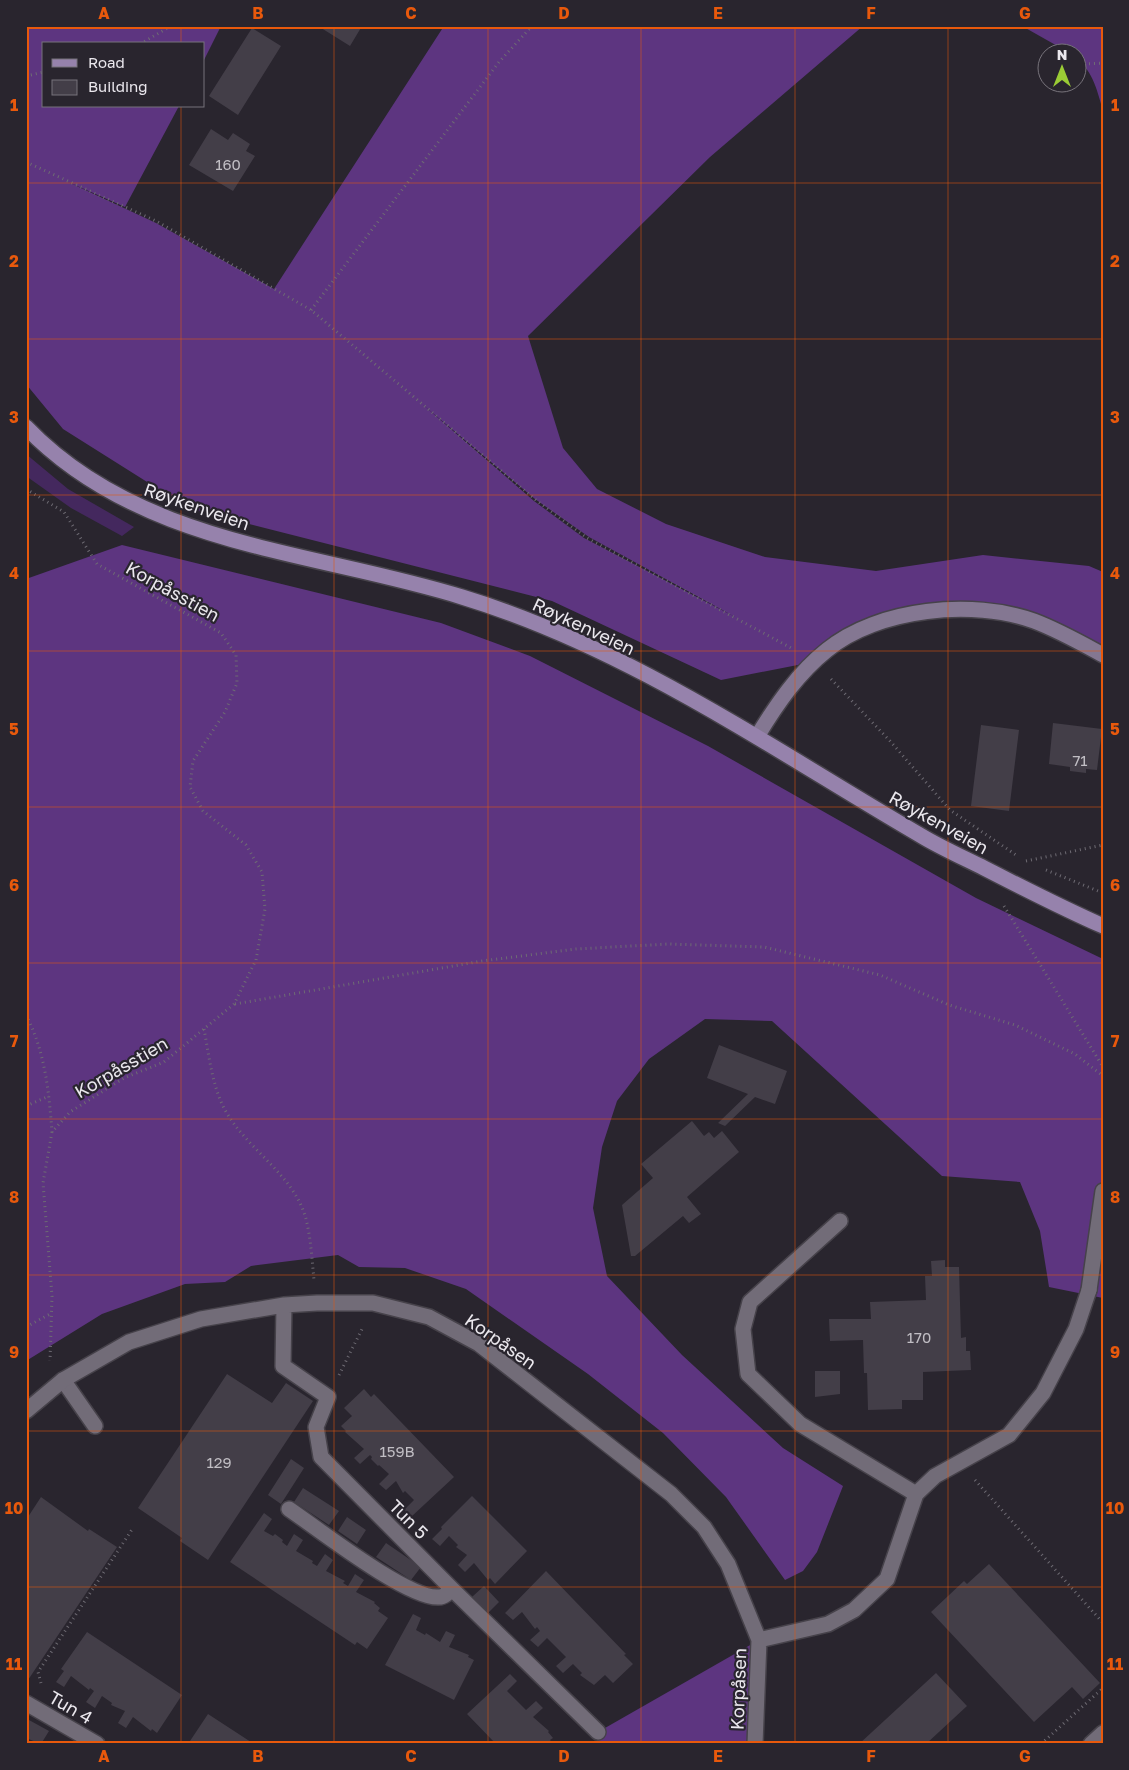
<svg xmlns="http://www.w3.org/2000/svg" width="1129" height="1770" font-family="'Golos Text',sans-serif">
	<rect width="100%" height="100%" fill="#29252e"/>
	<path fill="#44285e" d="M26,454L68,489L134,527L122,536L71,508L26,476Z"/>
	<path fill="#5d3580" fill-rule="evenodd" d="M29,26H221L204,60V44H44V106H179L125,207L66,181L156,223L274,289L444,26H863L710,157L528,336L563,448L597,489L666,524L765,557L876,571L983,555L1089,566L1103,572V657L1035,621L963,609L875,623L813,662L721,680L552,601L190,509L63,429L26,384V28ZM422,404L535,499L589,537L737,618L584,538L534,501Z
		M1022,26H1103V111C1098,93 1093,71 1077,59L1076,52H1068Z
		M122,545L441,623L530,656L708,746L976,898L1103,959V1298L1049,1287L1040,1231L1020,1182L942,1176L772,1021L705,1019L649,1059L617,1101L602,1147L593,1208L607,1276L682,1355L783,1448L843,1486L817,1552L803,1571L785,1580L726,1497L663,1433L588,1374L466,1289L405,1268L359,1267L338,1255L251,1266L225,1282L185,1284L102,1314L26,1361V579Z
		M759,1640L755,1744H597L598,1732Z"/>
	<path fill="#433e48" d="M318,26H362L350,46Z
		M252,28L281,46L238,115L209,96Z
		M211,129L228,140L233,133L250,144L246,151L255,156L233,191L189,165Z
		M1053,723L1102,729L1097,770L1086,769V773L1070,771V767L1049,764Z
		M981,725L1019,730L1009,811L971,806Z
		M719,1045L787,1071L775,1104L755,1097L725,1126L718,1123L748,1094L707,1078Z
		M692,1121L704,1136L709,1132L714,1138L722,1131L739,1152L687,1197L701,1214L689,1223L683,1216L635,1256H631L622,1205L653,1178L641,1164Z
		M945,1260V1267H959L961,1338L966,1337V1351H970L971,1370L923,1372V1400H902V1409L868,1410L867,1373H864L863,1340L830,1341L829,1319H871L870,1302L926,1300L925,1276H932L931,1261Z
		M815,1371H840V1394L815,1397Z
		M227,1374L272,1403L286,1383L313,1401L208,1560L180,1541L182,1538L138,1508Z
		M364,1389L371,1397L374,1394L454,1477L411,1517L404,1510L414,1500L405,1491L403,1493L396,1481L386,1490L379,1484L389,1474L379,1465L378,1466L371,1459L372,1457L370,1455L360,1464L354,1458L364,1449L345,1432L346,1431L341,1426L352,1416L344,1408Z
		M291,1459L304,1468L281,1504L268,1495Z
		M303,1488L339,1511L329,1525L294,1502Z
		M472,1496L527,1551L495,1584L490,1578L488,1580L474,1563L465,1572L458,1565L467,1555L456,1547L458,1545L449,1536L440,1546L432,1539L442,1529L441,1527Z
		M41,1497L88,1531L89,1529L117,1547L26,1683V1520Z
		M264,1513L272,1519L264,1531L273,1536L275,1534L283,1540L282,1542L287,1546L294,1534L303,1540L296,1551L313,1561L312,1563L317,1566L325,1554L333,1560L326,1571L345,1581L343,1583L348,1586L355,1574L364,1580L356,1592L375,1602L374,1603L380,1608L378,1611L388,1618L367,1649L357,1642L355,1645L230,1562Z
		M347,1517L366,1530L357,1544L338,1531Z
		M386,1543L421,1567L411,1580L376,1557Z
		M989,1564L1100,1683L1083,1699L1072,1687L1034,1722L931,1612L964,1581L967,1584Z
		M546,1571L626,1654L624,1655L633,1664L613,1683L605,1675L594,1685L580,1675L582,1673L573,1664L563,1673L556,1666L566,1657L547,1638L538,1647L530,1640L540,1631L537,1627L535,1629L522,1612L513,1620L505,1613Z
		M484,1586L499,1602L487,1614L472,1597Z
		M413,1614L421,1618L416,1630L425,1635L426,1633L440,1642L446,1631L455,1635L449,1647L469,1655L468,1657L474,1660L454,1700L385,1665Z
		M87,1632L182,1695L157,1733L152,1729L151,1731L133,1717L126,1728L118,1723L125,1711L111,1705L112,1703L102,1696L95,1708L86,1702L94,1691L90,1688L89,1690L71,1676L64,1687L56,1682L64,1671L61,1669Z
		M936,1673L967,1706L926,1744H859Z
		M510,1674L517,1681L507,1691L526,1710L536,1701L543,1708L533,1717L549,1731L548,1732L553,1738L550,1740L553,1744H496L467,1714Z
		M208,1714L254,1744H188Z
		M29,1720L49,1731L41,1744L26,1738V1725Z"/>
	<g fill="none" stroke-linecap="round" stroke-linejoin="round">
		<g stroke="#46424a" stroke-width="18">
			<path id="service" d="M1089,1290L1103,1191
				M63,1380L95,1426
				M1091,1744L1103,1733"/>
		</g>
		<g stroke="#46424a" stroke-width="18">
			<path id="minor" d="M840,1221L750,1302L743,1329L748,1374L800,1424L916,1494
				M284,1305L283,1366L328,1397L316,1427L321,1457L452,1589L598,1732
				M26,1411L63,1380L129,1342L201,1319L284,1305L317,1303H373L429,1317L479,1344L671,1494L704,1527L728,1564L759,1640L755,1744
				M289,1509C317,1528 409,1600 439,1597C444,1597 448,1593 452,1589
				M759,1640L828,1624L854,1610L887,1579L916,1494L935,1476L1009,1435L1043,1393L1076,1329L1089,1290
				M26,1703L97,1744"/>
		</g>
		<g stroke="#46424a" stroke-width="18">
			<path id="secondary" d="M758,735C777,704 798,673 827,650C878,608 973,599 1034,621C1058,630 1081,643 1103,655"/>
		</g>
		<g stroke="#46424a" stroke-width="18">
			<path id="primary" d="M26,427C140,546 314,551 462,597C630,648 775,751 925,838C944,849 964,858 984,868C1023,888 1062,908 1103,926"/>
		</g>
		<path stroke="#6e6b73" stroke-width="3" stroke-dasharray="1 4" stroke-linecap="butt" d="M140,44L171,26
			M1084,64L1103,63
			M26,76L44,72
			M26,162L156,221L311,310L537,501L587,538L793,649
			M311,310L499,62L532,26
			M26,489L64,512L97,564L221,633L236,655L237,683L225,712L193,761L190,787L203,811L246,845L262,872L265,909L256,960L234,1004L164,1062L124,1078L70,1112L52,1132L43,1183L52,1296L50,1361
			M831,679L890,741L950,810L1016,855
			M1026,861L1103,845
			M1046,870L1103,893
			M1004,906L1103,1067
			M235,1004L482,961L576,949L668,944L764,947L880,975L949,1005L1015,1025L1075,1054L1103,1076
			M26,1015C45,1051 49,1092 52,1132
			M204,1029C209,1055 212,1086 225,1110C247,1150 294,1174 306,1219C311,1239 312,1260 314,1280
			M26,1106L49,1096
			M26,1327L52,1313
			M339,1375L363,1327
			M975,1480L1103,1623
			M41,1683L38,1672L133,1528
			M1041,1744L1103,1688"/>
		<use href="#service" stroke="#726c78" stroke-width="15"/>
		<use href="#minor" stroke="#726c78" stroke-width="15"/>
		<use href="#secondary" stroke="#847792" stroke-width="15"/>
		<use href="#primary" stroke="#9682ac" stroke-width="15"/>
	</g>
	<path fill="none" stroke="#e8590c" stroke-width="1" stroke-opacity="0.55" d="M181,26V44M334,26V1744M488,26V1744M641,26V1744M795,26V1744M948,26V1744M181,106V1744M26,183H1103M26,339H1103M26,495H1103M26,651H1103M26,807H1103M26,963H1103M26,1119H1103M26,1275H1103M26,1431H1103M26,1587H1103"/>
	<g text-anchor="middle" dominant-baseline="central" stroke-width="4.5" stroke-linejoin="round" paint-order="stroke">
		<g font-size="15" fill="#c1bec4">
			<text x="228" y="164">160</text>
			<text x="1080" y="760">71</text>
			<text x="919" y="1337">170</text>
			<text x="397" y="1451">159B</text>
			<text x="219" y="1462">129</text>
		</g>
		<g font-size="18" fill="#ebe8ee" stroke="#29252e">
			<text transform="translate(197 506) rotate(19)">Røykenveien</text>
			<text transform="translate(173 591) rotate(29)">Korpåsstien</text>
			<text transform="translate(584 626) rotate(25)">Røykenveien</text>
			<text transform="translate(939 822) rotate(29)">Røykenveien</text>
			<text transform="translate(121 1067) rotate(-30)">Korpåsstien</text>
			<text transform="translate(501 1341) rotate(35)">Korpåsen</text>
			<text transform="translate(409 1519) rotate(45)">Tun 5</text>
			<text transform="translate(738 1689) rotate(-88)">Korpåsen</text>
			<text transform="translate(71 1707) rotate(30)">Tun 4</text>
		</g>
	</g>
	<rect width="1129" height="1770" fill="none" stroke="#29252e" stroke-width="55"/>
	<rect x="42" y="42" width="162" height="65" fill="#29252e" stroke="#77737b"/>
	<rect x="52" y="59" width="25" height="8" fill="#9682ac" stroke="#77737b"/>
	<text x="88" y="68" font-size="15" fill="#ebe8ee">Road</text>
	<rect x="52" y="80" width="25" height="15" fill="#433e48" stroke="#77737b"/>
	<text x="88" y="92" font-size="15" fill="#ebe8ee">Building</text>
	<g transform="translate(1062 68)"><circle r="24" fill="#29252e" stroke="#77737b"/>
	<path d="M0-4L9 19L0 12L-9 19Z" fill="#9acb35"/>
	<text y="-8" font-size="14" font-weight="bold" text-anchor="middle" fill="#ebe8ee">N</text>
	</g>
	<rect x="28" y="28" width="1074" height="1714" fill="none" stroke="#e8590c" stroke-width="2"/>
	<g font-size="16" text-anchor="middle" font-weight="bold" fill="#e8590c">
		<text x="104" y="19">A</text>
		<text x="258" y="19">B</text>
		<text x="411" y="19">C</text>
		<text x="564" y="19">D</text>
		<text x="718" y="19">E</text>
		<text x="871" y="19">F</text>
		<text x="1025" y="19">G</text>
		<text x="14" y="111">1</text>
		<text x="1115" y="111">1</text>
		<text x="14" y="267">2</text>
		<text x="1115" y="267">2</text>
		<text x="14" y="423">3</text>
		<text x="1115" y="423">3</text>
		<text x="14" y="579">4</text>
		<text x="1115" y="579">4</text>
		<text x="14" y="735">5</text>
		<text x="1115" y="735">5</text>
		<text x="14" y="891">6</text>
		<text x="1115" y="891">6</text>
		<text x="14" y="1047">7</text>
		<text x="1115" y="1047">7</text>
		<text x="14" y="1203">8</text>
		<text x="1115" y="1203">8</text>
		<text x="14" y="1358">9</text>
		<text x="1115" y="1358">9</text>
		<text x="14" y="1514">10</text>
		<text x="1115" y="1514">10</text>
		<text x="14" y="1670">11</text>
		<text x="1115" y="1670">11</text>
		<text x="104" y="1762">A</text>
		<text x="258" y="1762">B</text>
		<text x="411" y="1762">C</text>
		<text x="564" y="1762">D</text>
		<text x="718" y="1762">E</text>
		<text x="871" y="1762">F</text>
		<text x="1025" y="1762">G</text>
	</g>
</svg>
